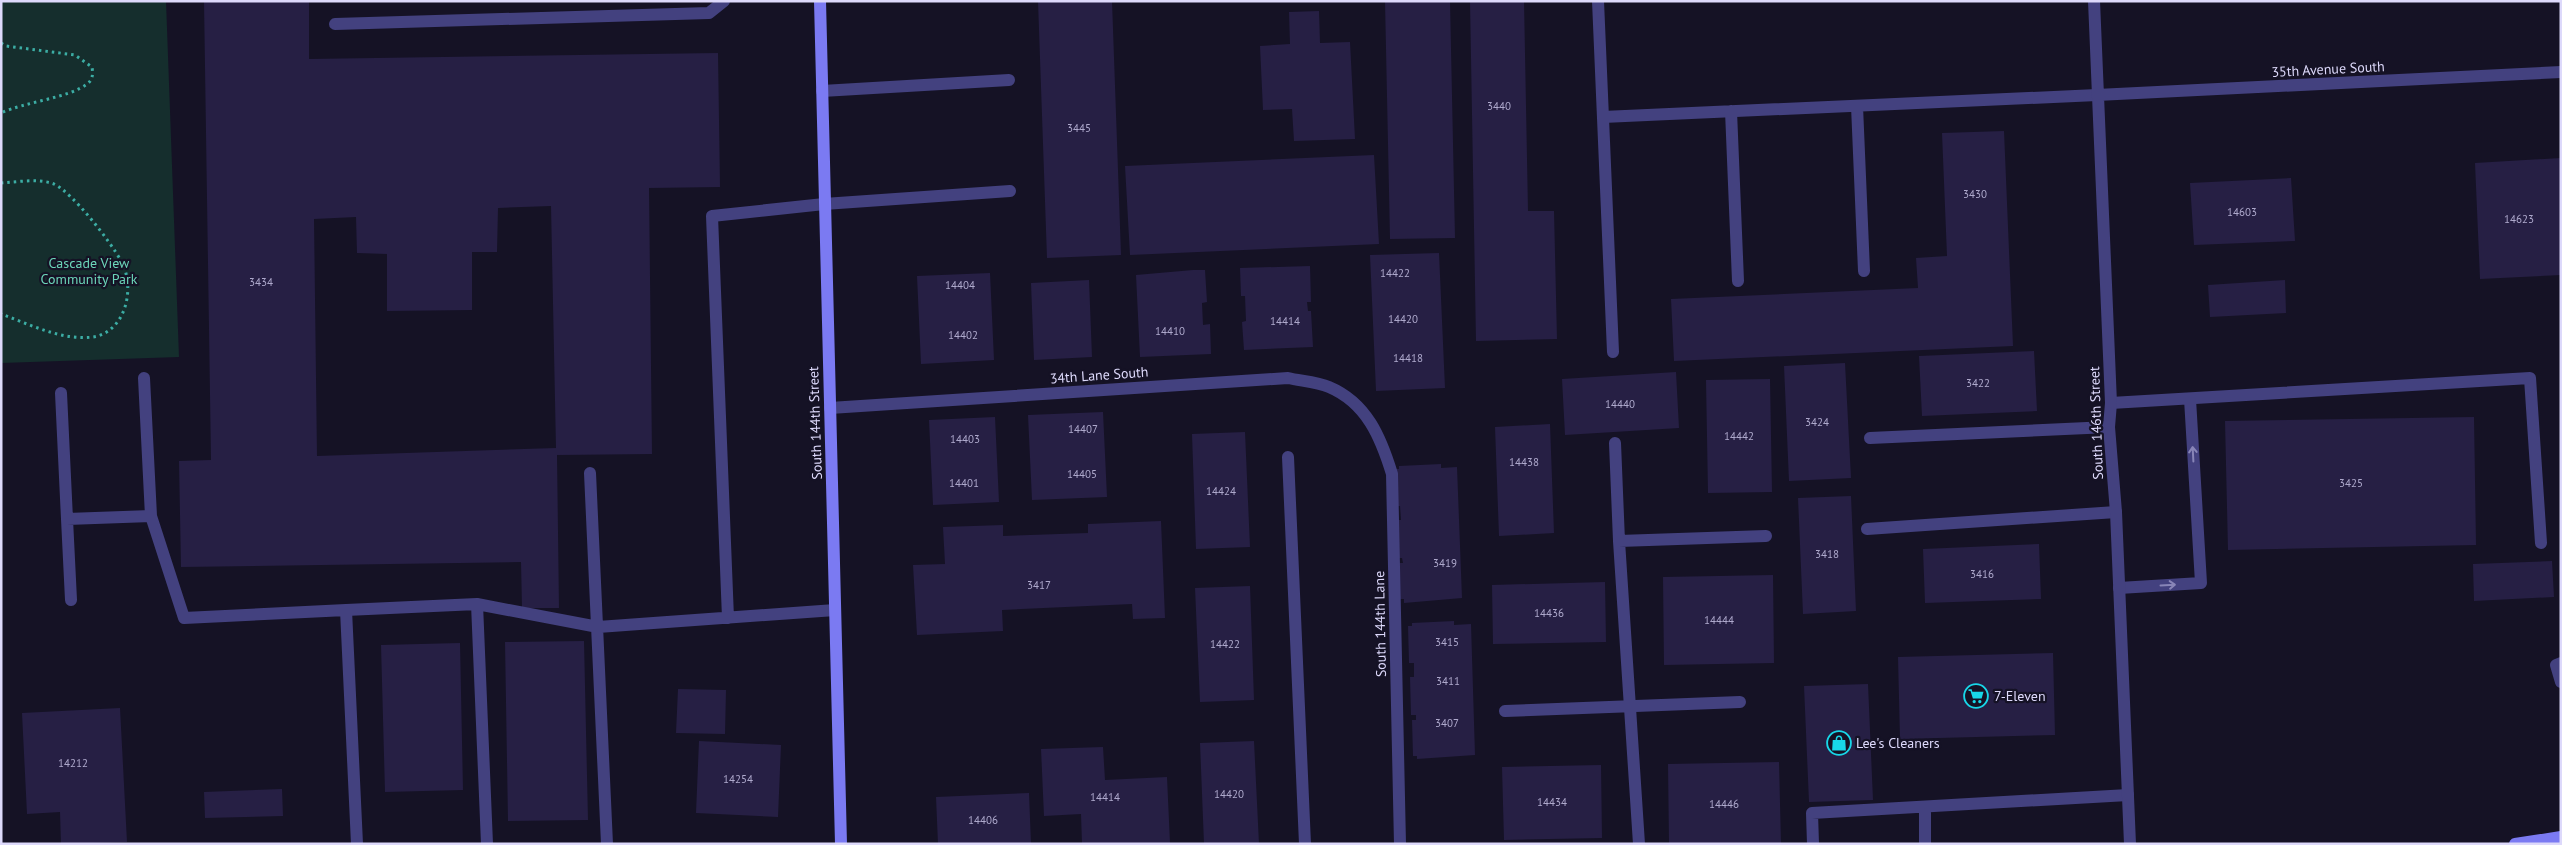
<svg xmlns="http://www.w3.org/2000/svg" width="2562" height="845" font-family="'PT Sans',sans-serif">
	<rect width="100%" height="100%" fill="#151225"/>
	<path fill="#152e2d" d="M1,1H166L179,357L1,363Z"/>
	<path fill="#261f44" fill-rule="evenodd" d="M204,1H309V59L718,53L720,187L649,188L652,454L557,455L559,608H522L521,562L181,567L179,461L211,460ZM551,206L556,448L317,456L314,219L356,217L357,253L387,254V311L472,310V252H497L498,208Z
		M1038,1H1112L1121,255L1047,258Z
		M1385,1H1450L1455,238L1390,239Z
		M1470,1H1524L1528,211H1554L1557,339L1476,341Z
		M1319,11L1320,43L1350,42L1355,139L1294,141L1292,109L1263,110L1260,46L1290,44L1289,12Z
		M2004,131L2013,346L1674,361L1671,299L1918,288L1916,258L1947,256L1942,133Z
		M1374,155L1379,244L1130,255L1125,166Z
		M2561,158V275L2480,279L2475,163Z
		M2291,178L2295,241L2194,245L2190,183Z
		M1439,253L1445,388L1376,391L1370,255Z
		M1310,266L1311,302H1307L1308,311H1311L1313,347L1244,350L1242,322L1246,321L1245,296H1241L1240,268Z
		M1193,270H1205L1207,302L1202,303L1203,325L1210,324L1211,354L1140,357L1136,275Z
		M990,273L994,360L921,364L917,276Z
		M1089,280L1092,357L1034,360L1031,283Z
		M2285,280L2286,313L2210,317L2208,285Z
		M2034,351L2037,411L1922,416L1919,356Z
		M1845,363L1851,478L1789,481L1784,366Z
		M1676,372L1679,428L1565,435L1562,379Z
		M1770,379L1772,492L1708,493L1706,380Z
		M1103,412L1107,497L1032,500L1028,415Z
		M995,417L999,502L933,505L929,420Z
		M2474,417L2476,545L2228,550L2225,421Z
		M1550,424L1554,533L1499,536L1495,427Z
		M1245,432L1250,547L1196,549L1192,434Z
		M1441,464V468L1457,467L1462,598L1404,603V599H1400L1398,563H1403L1402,558H1398L1397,520H1401L1400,506H1396L1394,469H1399V466Z
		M1851,496L1856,611L1803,614L1798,498Z
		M1161,521L1165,618L1133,619L1132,604L1002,610L1003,631L917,635L913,565L945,564L943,527L1003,525V536L1088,533V524Z
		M2039,544L2041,599L1925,603L1923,549Z
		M2552,561L2554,597L2474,601L2473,564Z
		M1773,575L1774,663L1664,665L1663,577Z
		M1605,582L1606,642L1493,644L1492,585Z
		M1250,586L1254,700L1200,702L1195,588Z
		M1454,621V625L1471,624L1475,755L1417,759V756H1413L1412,720H1416V715H1411L1410,677H1414V663H1409L1408,626H1412V623Z
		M584,641L588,820L508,821L505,642Z
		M460,643L463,790L385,792L381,645Z
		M2053,653L2055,735L1900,739L1898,657Z
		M1868,684L1873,800L1809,802L1804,686Z
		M678,689L726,690L725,734L676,733Z
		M120,708L127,842L61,844L60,812L27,814L22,713Z
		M699,741L781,745L778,817L696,813Z
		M1254,741L1259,844H1204L1200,743Z
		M1103,747L1105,780L1167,777L1170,843L1082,844L1081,814L1044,816L1041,749Z
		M1779,762L1781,844H1669L1668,764Z
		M1601,765L1602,838L1504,840L1502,767Z
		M282,789L283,816L205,818L204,792Z
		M1029,793L1031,844H938L936,797Z"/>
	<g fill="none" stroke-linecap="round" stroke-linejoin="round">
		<path stroke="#3cada4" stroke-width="3" stroke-dasharray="2.5 4" stroke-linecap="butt" d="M1,43L6,46L75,55L92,67C93,74 93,80 87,84C69,98 24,102 1,113
			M1,183C18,182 38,178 54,184C72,192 111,242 121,261C136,287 126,332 93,337C62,341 29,324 1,314"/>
		<path stroke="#43417f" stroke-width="12" d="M1598,1L1613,352
			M335,24L709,13L724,1
			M822,91L1009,80
			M1857,106L1864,271
			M1731,111L1738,281
			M1603,117L2097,95
			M144,378L151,516
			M61,393L67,519L151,516L184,618L346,610L357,844
			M2111,403L2530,378L2541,543
			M1870,438L2109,427
			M1615,443L1619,541
			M1288,457L1305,844
			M590,473L607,844
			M67,519L71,600
			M1867,529L2116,512
			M2119,588L2201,583L2190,399
			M477,604L598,627L835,610
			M346,610L477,604L487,844
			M728,618L712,216L824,204L1010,191
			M2561,663L2556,665L2561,682
			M1505,711L1740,702
			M1925,807V844
			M1639,844L1619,541L1766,536
			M1813,844L1812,813L2128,795"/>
		<path stroke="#43417f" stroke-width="12" d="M2094,1L2111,403L2109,427L2116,512L2130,844
			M2097,95L2561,72
			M830,408L1288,378C1301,381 1317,382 1329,387C1367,403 1381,438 1392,474L1400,844"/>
		<path stroke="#7b7af2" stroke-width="12" d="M820,1L841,844
			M2515,844L2561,837"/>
	</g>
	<defs><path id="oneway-shaft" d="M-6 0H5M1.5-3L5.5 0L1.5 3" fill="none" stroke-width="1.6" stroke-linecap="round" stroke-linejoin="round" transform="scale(1.25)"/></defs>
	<g stroke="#8885b7">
		<use href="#oneway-shaft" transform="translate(2193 454) rotate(-93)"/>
		<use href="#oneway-shaft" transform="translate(2168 585) rotate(-3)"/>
	</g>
	<defs>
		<g id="supermarket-ring" transform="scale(1.25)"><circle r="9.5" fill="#151225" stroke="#18d7e8" stroke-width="1.5"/><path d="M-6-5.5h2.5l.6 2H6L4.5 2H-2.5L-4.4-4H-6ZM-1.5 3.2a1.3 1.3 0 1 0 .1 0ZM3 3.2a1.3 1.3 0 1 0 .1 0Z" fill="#18d7e8"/></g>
		<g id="shop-ring" transform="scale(1.25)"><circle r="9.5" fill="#151225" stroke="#18d7e8" stroke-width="1.5"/><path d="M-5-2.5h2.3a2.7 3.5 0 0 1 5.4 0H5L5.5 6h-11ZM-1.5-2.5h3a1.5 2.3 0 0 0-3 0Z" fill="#18d7e8"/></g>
	</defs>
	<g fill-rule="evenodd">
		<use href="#supermarket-ring" x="1976" y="696"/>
		<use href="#shop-ring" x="1839" y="743"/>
	</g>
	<g text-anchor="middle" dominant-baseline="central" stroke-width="4.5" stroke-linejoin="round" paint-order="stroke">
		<g font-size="11" fill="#afaacd">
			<text x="1499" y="106">3440</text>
			<text x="1079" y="128">3445</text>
			<text x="1975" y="194">3430</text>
			<text x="2242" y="212">14603</text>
			<text x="2519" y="219">14623</text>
			<text x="1395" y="273">14422</text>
			<text x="261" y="282">3434</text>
			<text x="960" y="285">14404</text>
			<text x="1403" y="319">14420</text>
			<text x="1285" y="321">14414</text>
			<text x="1170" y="331">14410</text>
			<text x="963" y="335">14402</text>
			<text x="1408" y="358">14418</text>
			<text x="1978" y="383">3422</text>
			<text x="1620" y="404">14440</text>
			<text x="1817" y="422">3424</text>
			<text x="1083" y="429">14407</text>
			<text x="1739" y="436">14442</text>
			<text x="965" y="439">14403</text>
			<text x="1524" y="462">14438</text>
			<text x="1082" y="474">14405</text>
			<text x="964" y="483">14401</text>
			<text x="2351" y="483">3425</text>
			<text x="1221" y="491">14424</text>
			<text x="1827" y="554">3418</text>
			<text x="1445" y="563">3419</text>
			<text x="1982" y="574">3416</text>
			<text x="1039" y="585">3417</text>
			<text x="1549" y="613">14436</text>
			<text x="1719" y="620">14444</text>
			<text x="1447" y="642">3415</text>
			<text x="1225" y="644">14422</text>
			<text x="1448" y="681">3411</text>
			<text x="1447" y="723">3407</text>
			<text x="73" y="763">14212</text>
			<text x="738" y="779">14254</text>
			<text x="1229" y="794">14420</text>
			<text x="1105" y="797">14414</text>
			<text x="1552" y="802">14434</text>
			<text x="1724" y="804">14446</text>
			<text x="983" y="820">14406</text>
		</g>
		<g font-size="14" fill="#ddd9fb" stroke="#151225">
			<text transform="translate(2328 69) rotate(-3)">35th Avenue South</text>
			<text transform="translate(1099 375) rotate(-4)">34th Lane South</text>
			<text transform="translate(815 423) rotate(-92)">South 144th Street</text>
			<text transform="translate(2096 423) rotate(-92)">South 146th Street</text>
			<text transform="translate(1380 624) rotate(-91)">South 144th Lane</text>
		</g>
		<g font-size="14" fill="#6cd5b9" stroke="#151225">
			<text x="89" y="263">Cascade View<tspan x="89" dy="16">Community Park</tspan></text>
		</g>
		<g font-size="14" fill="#ddd9fb" stroke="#151225" text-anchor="start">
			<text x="1994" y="696">7-Eleven</text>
			<text x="1856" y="743">Lee's Cleaners</text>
		</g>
	</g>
	<rect width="2562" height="845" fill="none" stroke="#ddd9fb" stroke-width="5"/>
</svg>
